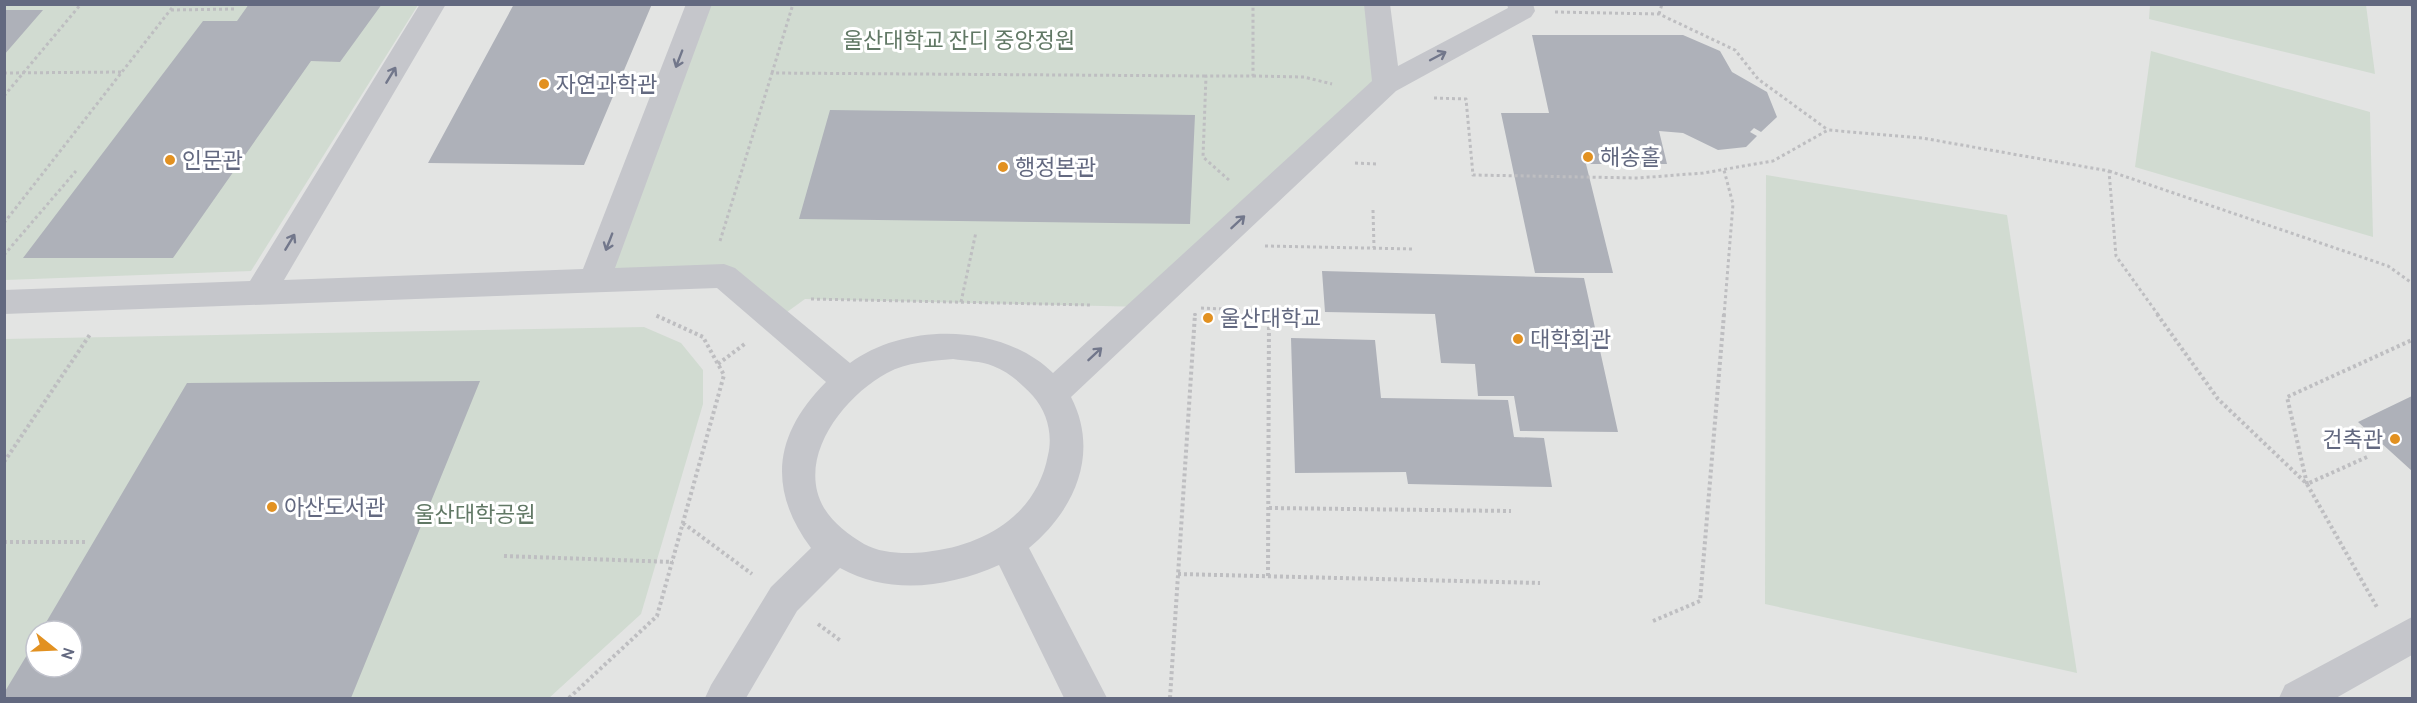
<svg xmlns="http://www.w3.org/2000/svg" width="2417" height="703" font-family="Cabin,'Noto Sans KR',sans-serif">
	<rect width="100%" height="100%" fill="#f2f4ef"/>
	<path fill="#e3e4e3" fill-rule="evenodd" d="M4,5H2412V698H5ZM36,631H72V667H36Z"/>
	<path fill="#d1dbd1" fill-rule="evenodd" d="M4,5H418L251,271L5,280Z
		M699,5H1377L1386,84L1146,307L805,299L776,320L724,276L595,280Z
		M2150,5H2366L2375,74L2149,19Z
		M2151,51L2370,112L2373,237L2135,167Z
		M1766,175L2007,215L2077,673L1765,604Z
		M644,327L681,343L703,370V404L641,614L549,698H5L4,339ZM36,631H72V667H36Z"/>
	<path fill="#aeb1b9" d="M249,4H382L340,62L311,61L173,258H23L203,21H237Z
		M514,4H652L584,165L428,163Z
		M4,10H43L4,55Z
		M1532,35H1683L1720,51L1732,72L1767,92L1777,117L1761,132L1754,128L1750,132L1757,136L1746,147L1718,150L1683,133L1659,131L1667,164H1586L1613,273H1535L1501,113H1549Z
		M830,110L1195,115L1190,224L799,219Z
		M1322,271L1584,278L1618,432L1520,431L1514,396H1478L1475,364L1441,363L1435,314L1325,312Z
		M1291,338L1375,340L1381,398L1508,400L1514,437L1544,438L1552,487L1408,484L1406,472L1295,473Z
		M480,381L351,698H4V693L36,640V667H72V631H41L187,383Z
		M2412,396V471L2358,422Z"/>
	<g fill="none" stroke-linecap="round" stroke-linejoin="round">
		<path stroke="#bebec1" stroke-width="3" stroke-dasharray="3 3" stroke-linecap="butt" d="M2412,4V10
			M171,10L236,9
			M1555,12L1659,14L1735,50L1758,79L1828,130
			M1659,14L1662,4
			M4,73L121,72
			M772,73L793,4
			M1253,76L1304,77L1332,84
			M4,96L81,4
			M1434,98L1466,99L1473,175L1638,178L1703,173L1773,161L1828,130L1922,138L2109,171L2116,256L2159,316
			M1355,163L1377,164
			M2109,171L2388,266L2412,283
			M1229,180L1203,157L1206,76H1253V4
			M1373,210L1374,248
			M4,223L175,4
			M720,241L772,73L1206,76
			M1265,246L1414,249
			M4,255L76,171
			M811,299L1091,305
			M961,302L976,232
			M1201,308L1269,311V316
			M1195,316V313
			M1724,316L1733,204L1724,170"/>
		<path stroke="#bebec1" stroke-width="4" stroke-dasharray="3 3" stroke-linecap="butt" d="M2157,314L2218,399L2307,484
			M718,364L746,343
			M2367,457L2307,484L2378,609
			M4,462L91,333
			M2307,484L2287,397L2412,340
			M1269,508L1511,511
			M683,523L752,574
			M4,542H88
			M504,556L673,562
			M1178,574L1540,583
			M1268,576L1269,314
			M1653,621L1700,601L1724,314
			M818,624L841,641
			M569,698L657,616L724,375L703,337L655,315
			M1170,698L1195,314"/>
		<path fill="#c5c6cb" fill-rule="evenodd" d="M420,4H446L284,280L583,269L686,4H712L615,268L724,264L735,268L850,363C906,322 1002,323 1053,373L1372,81L1364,4H1390L1398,66L1508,8L1507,4H1533L1535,11L1531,17L1396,91L1071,397C1100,453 1075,510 1029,548L1107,698H1064L999,565C949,587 891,596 840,568L797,611L746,698H705L711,685L771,587L811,548C767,489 774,434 826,382L717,288L4,314V290L250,281ZM953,359C966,361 981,361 993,366C1009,372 1022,384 1033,396C1047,412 1053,434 1048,455C1037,515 984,546 926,552C907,554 882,554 864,544C848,534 834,524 824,508C795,458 844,396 887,373C907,362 931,361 953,359Z
			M2412,617V655L2336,698H2279L2285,685Z"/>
	</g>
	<defs><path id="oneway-shaft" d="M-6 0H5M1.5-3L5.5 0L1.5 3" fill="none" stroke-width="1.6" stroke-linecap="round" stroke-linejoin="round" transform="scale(1.5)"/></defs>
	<g stroke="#72778b">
		<use href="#oneway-shaft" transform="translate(1438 56) rotate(-28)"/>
		<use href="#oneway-shaft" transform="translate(679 59) rotate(111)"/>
		<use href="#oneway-shaft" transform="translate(391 75) rotate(-59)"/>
		<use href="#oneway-shaft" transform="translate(1238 222) rotate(-43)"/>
		<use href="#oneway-shaft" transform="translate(290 242) rotate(-59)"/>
		<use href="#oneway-shaft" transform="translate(609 242) rotate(111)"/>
		<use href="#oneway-shaft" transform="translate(1095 354) rotate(-43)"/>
	</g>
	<g fill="#e29121" stroke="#fff" stroke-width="2">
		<circle cx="544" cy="84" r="6"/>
		<circle cx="1588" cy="157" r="6"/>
		<circle cx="170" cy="160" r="6"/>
		<circle cx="1003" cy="167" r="6"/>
		<circle cx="1208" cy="318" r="6"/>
		<circle cx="1518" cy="339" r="6"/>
		<circle cx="2395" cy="439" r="6"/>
		<circle cx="272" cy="507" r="6"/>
	</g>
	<g text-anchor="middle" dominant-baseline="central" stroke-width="6" stroke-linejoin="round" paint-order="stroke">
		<g font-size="22" fill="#617865" stroke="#fff">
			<text x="959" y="40">울산대학교 잔디 중앙정원</text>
			<text x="475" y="514">울산대학공원</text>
		</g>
		<g font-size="22" fill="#636980" stroke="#fff" text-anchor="start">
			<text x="556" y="84">자연과학관</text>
			<text x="1600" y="157">해송홀</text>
			<text x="182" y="160">인문관</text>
			<text x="1015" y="167">행정본관</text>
			<text x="1220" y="318">울산대학교</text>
			<text x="1530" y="339">대학회관</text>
			<text x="2383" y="439" text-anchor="end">건축관</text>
			<text x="284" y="507">아산도서관</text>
		</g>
	</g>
	<rect width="2417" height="703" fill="none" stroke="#636980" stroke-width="12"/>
	<g transform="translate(54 649) rotate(108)"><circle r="28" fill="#ffffff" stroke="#c1c3cc" stroke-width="1.5"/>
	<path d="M0-4.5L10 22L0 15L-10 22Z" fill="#e29121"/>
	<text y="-9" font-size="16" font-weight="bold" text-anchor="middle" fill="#636980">N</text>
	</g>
</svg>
